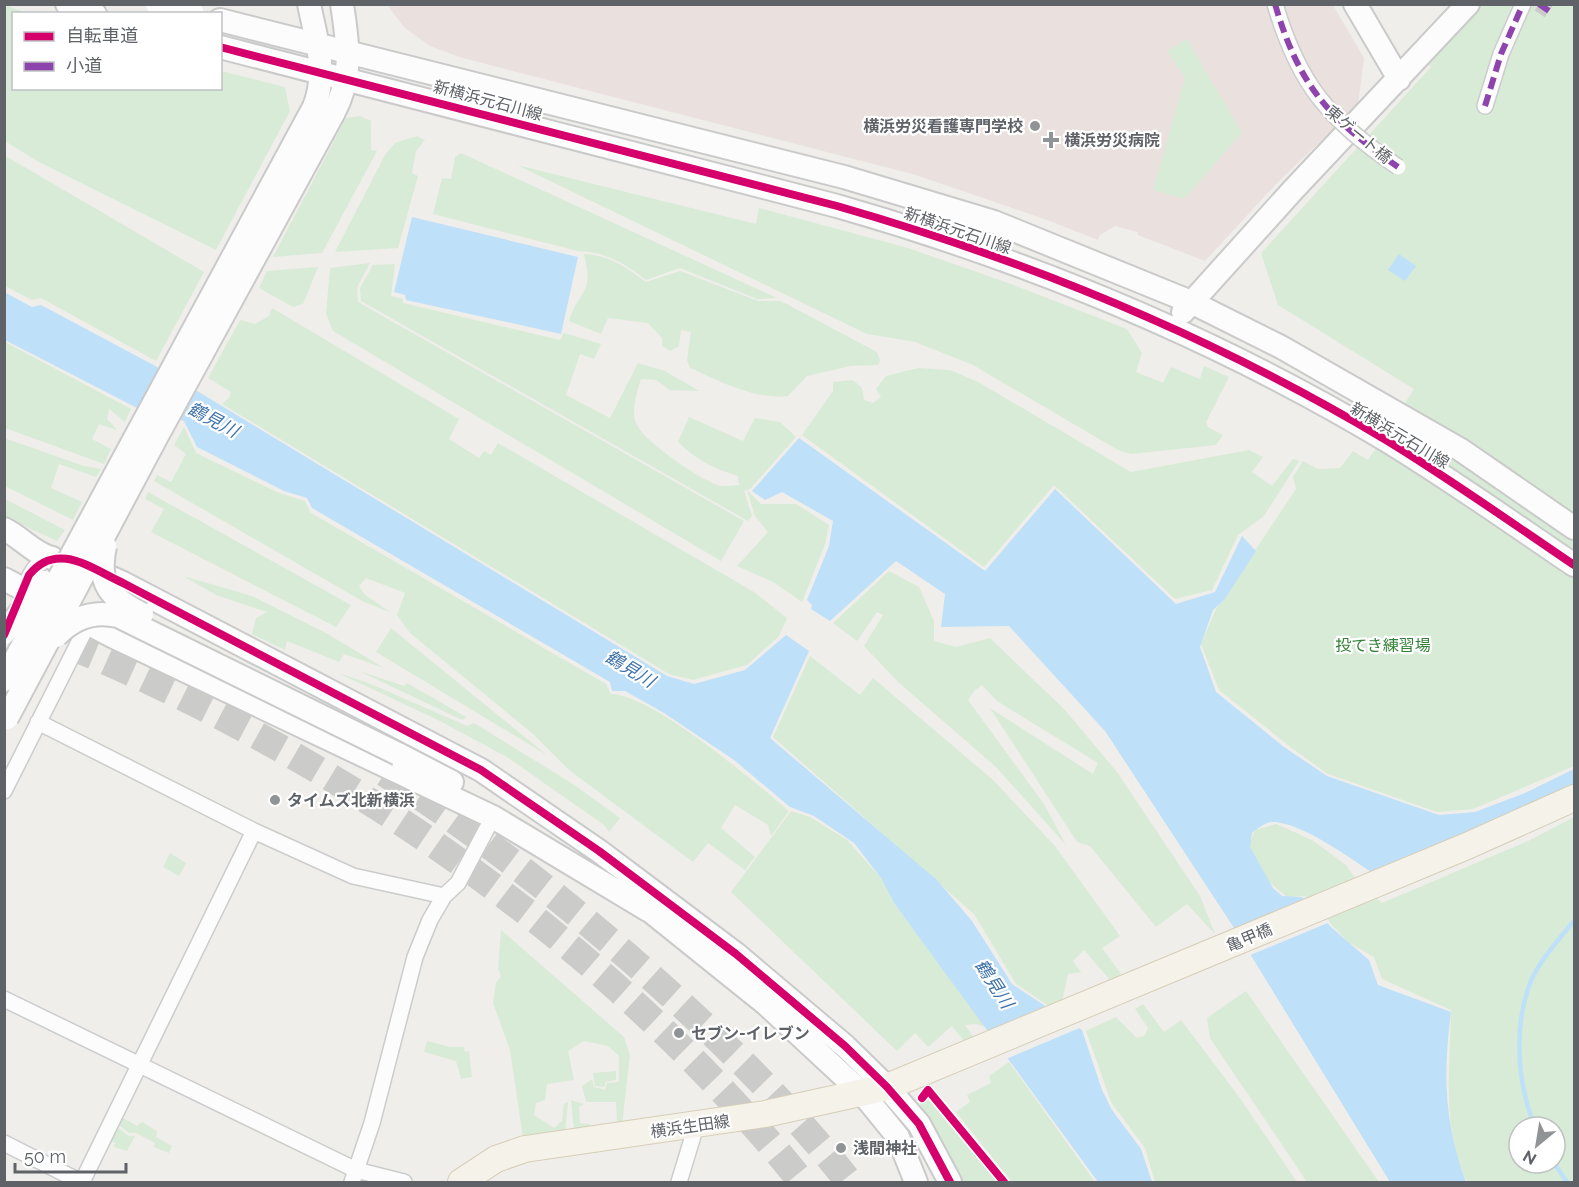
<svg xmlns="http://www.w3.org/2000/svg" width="1579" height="1187" font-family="Raleway,'Noto Sans JP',sans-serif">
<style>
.medical{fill:#eae0de}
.green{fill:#d8ebd6;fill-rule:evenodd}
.water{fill:#bfe0f9}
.pier{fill:#efeeea}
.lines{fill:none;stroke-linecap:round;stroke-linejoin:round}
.stream{stroke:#bfe0f9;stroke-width:4.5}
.street-tunnel{stroke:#cbcbca;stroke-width:15;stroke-dasharray:15 8;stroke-linecap:butt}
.highway-tunnel{stroke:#cbcbca;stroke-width:28;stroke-dasharray:28 14;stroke-linecap:butt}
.street-casing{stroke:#cbcccc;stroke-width:18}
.secondary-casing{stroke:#cacacb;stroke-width:26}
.primary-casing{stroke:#d7ceb8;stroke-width:28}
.street{stroke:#fdfcfc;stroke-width:15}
.secondary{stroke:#fdfcfc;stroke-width:22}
.primary{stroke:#f4f2e9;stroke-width:26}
.street-bridge-casing{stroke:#cbcccc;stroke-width:18;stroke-linecap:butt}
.secondary-bridge-casing{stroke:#cacacb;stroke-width:26;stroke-linecap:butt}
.street-bridge{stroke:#fdfcfc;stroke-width:15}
.secondary-bridge{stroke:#fdfcfc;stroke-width:22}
.quiet{stroke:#8e44ad;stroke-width:6;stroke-dasharray:12 6;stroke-linecap:butt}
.cycleway-casing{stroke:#fff;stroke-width:11}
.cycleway{stroke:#d6006c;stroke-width:8}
.poi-dot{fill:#919496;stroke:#fff;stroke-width:2}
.labels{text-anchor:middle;stroke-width:4.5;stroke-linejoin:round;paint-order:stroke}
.street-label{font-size:16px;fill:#5f6368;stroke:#fff}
.poi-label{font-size:16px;font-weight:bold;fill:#5f6368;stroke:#fff;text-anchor:start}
.park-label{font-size:16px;fill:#348238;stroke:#fff}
.water-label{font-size:18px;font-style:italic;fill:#4174aa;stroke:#fff}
</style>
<rect width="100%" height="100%" fill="#efeeea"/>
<path class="medical" d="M 387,5 L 1333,5 L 1364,58 L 1358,105 L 1278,182 L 1205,261 L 1138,235 L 1138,232 L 1115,226 L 1100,235 L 1098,240 L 1047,220 L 916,175 L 459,57 L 430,46 L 405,28 Z"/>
<path class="green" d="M 4,5 L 27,13 L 14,14 L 14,88 L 220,88 L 221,71 L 285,87 L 290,111 L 216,250 L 37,161 L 5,141 Z
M 1479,5 L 1574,5 L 1574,766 L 1473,809 L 1437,812 L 1328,774 L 1293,749 L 1219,690 L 1201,644 L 1216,609 L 1296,489 L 1293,477 L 1303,461 L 1318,469 L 1340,468 L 1353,451 L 1368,460 L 1414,389 L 1278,305 L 1261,253 L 1431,67 L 1426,61 Z
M 1187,39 L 1242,133 L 1184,199 L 1153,190 L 1185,78 L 1167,51 Z
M 360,116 L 371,121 L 371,150 L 377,151 L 322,253 L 273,257 L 346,118 Z
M 417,136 L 425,140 L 416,151 L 412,173 L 418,176 L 398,248 L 335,252 L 385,155 L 395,143 Z
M 461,153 L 777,298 L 757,299 L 680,268 L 646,280 C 624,263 606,252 578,251 L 433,214 L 442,178 L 451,179 L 455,157 Z
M 4,155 L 204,272 L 156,361 L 41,298 L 32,300 L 5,286 Z
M 517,165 L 756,224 L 759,208 L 908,248 L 1011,284 L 1127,329 L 1142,353 L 1136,372 L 1163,383 L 1171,367 L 1200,379 L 1204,366 L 1229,377 L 1206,422 L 1208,427 L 1223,435 L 1216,445 L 1131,454 L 1118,450 L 973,365 L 915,342 L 867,334 Z
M 584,254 C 609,255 626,267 646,282 L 680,271 L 758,301 L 781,301 L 877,352 L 880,360 L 878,365 L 851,366 L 807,376 L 788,396 C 754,400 720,381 690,368 L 687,360 L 691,332 L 681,330 L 679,346 L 670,351 L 662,346 L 662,338 L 648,323 L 608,318 L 601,334 L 569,321 C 580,287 594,296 584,254 Z
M 370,263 L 357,287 L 358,302 L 744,521 L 721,561 L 333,331 L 326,314 L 330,268 Z
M 395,264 L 391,296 L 403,299 L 403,303 L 560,340 L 564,333 L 601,344 L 594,359 L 580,354 L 566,395 L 610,418 L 638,363 L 665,371 L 699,391 L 670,390 L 656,380 L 641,379 C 637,392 630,412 637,425 C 646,443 701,480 720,486 C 726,487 734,485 739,485 L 738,476 C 715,469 696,460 678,442 L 689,417 L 743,441 L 755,418 L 780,422 L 796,437 L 750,489 L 744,491 L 752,516 L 748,521 L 361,301 L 360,288 L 373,265 Z
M 318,267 L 303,304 L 293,307 L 259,288 L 267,271 Z
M 272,308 L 459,419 L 449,439 L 479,458 L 484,451 L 491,455 L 498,443 L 754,592 L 787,618 L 779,636 L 747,665 L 693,680 L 669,674 L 222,404 L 229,398 L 231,392 L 208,378 L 240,320 L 255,324 L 269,316 Z
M 5,342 L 131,409 L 125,422 L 109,409 L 107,419 L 117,430 L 99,424 L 92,439 L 111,449 L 104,464 L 5,428 Z
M 918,368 L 950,370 L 978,382 L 1131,472 L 1249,450 L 1263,457 L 1252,472 L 1272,486 L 1293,459 L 1299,461 L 1264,516 L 1238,535 L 1212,590 L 1175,599 L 1054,485 L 984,567 L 802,435 L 833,391 L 833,382 L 853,380 L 862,388 L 864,400 L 873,403 L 881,397 L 876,389 L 886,376 Z
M 184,427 L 196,453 L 279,493 L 305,501 L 311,513 L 606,684 L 611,694 C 651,694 755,782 789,811 L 771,836 L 768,825 L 735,805 L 721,828 L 755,857 L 745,870 L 708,843 L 693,862 L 569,770 L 533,734 L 410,633 L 397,615 L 405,593 L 366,578 L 359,586 L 364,594 L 390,612 L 364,602 L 154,481 L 157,475 L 171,482 L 186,454 L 174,445 Z
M 4,438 L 84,466 L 101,469 L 96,477 L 59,464 L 51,488 L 82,502 L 73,520 L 5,486 Z
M 747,490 L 761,504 L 796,504 L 829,525 L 825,544 L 802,602 L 773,582 L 737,566 L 768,532 L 755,516 Z
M 148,492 L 351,605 L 336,627 L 151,532 L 164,509 L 145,499 Z
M 5,499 L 65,530 L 57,541 L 5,517 Z
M 889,571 L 919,587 L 934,621 L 934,641 L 956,647 L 990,638 L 1065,710 L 1117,772 L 1200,896 L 1215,934 L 1187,904 L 1156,927 L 1090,846 L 1077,842 L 990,708 L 1093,774 L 1098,763 L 997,701 L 982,685 L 974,691 L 968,700 L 1044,804 L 1066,845 L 996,767 L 897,681 L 864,646 L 883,615 L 877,612 L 857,641 L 833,623 Z
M 183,576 L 252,596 L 326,633 L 384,668 L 344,654 L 339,662 L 287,641 L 285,650 L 252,634 L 256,618 L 267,612 L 216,595 Z
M 391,628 L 547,755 L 376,652 Z
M 810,656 L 860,695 L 873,678 L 993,780 L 1055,846 L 1120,936 L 1102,948 L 1121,974 L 1110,980 L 1084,950 L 1073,961 L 1081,972 L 1068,974 L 1062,1001 L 1052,1008 L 1016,984 L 974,914 L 773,737 Z
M 359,671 L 404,686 L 407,683 L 466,717 L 462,720 Z
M 338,673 L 366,682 L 467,726 L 474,723 L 573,784 L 620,818 L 609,832 L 604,825 L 507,757 L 438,720 Z
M 791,811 L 810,817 L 847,840 L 881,878 L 894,903 L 987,1028 L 976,1024 L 965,1025 L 978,1044 L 970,1049 L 952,1026 L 928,1047 L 915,1033 L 897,1051 L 731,892 Z
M 1574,817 L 1574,1182 L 1467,1182 C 1441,1127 1450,1069 1451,1010 L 1382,979 L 1374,957 L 1348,942 L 1305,896 L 1287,897 L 1269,882 L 1248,848 L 1255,830 L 1276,824 L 1312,840 L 1346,865 L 1357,881 L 1382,903 L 1528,841 ZM 1519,1127 L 1555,1127 L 1555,1163 L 1519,1163 Z
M 170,853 L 186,863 L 179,876 L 163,867 Z
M 501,930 L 624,1037 L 630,1055 L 622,1125 L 617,1123 L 616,1102 L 586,1102 L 582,1086 L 592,1079 L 594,1087 L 605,1090 L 607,1083 L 619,1082 L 619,1056 L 608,1046 L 584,1041 L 568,1051 L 574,1080 L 547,1084 L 545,1100 L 536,1103 L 534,1115 L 554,1128 L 562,1121 L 564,1104 L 568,1102 L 565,1132 L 523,1138 L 510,1050 L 493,1003 L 496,983 L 501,976 L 498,969 Z
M 1246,991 L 1379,1182 L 1307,1182 L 1210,1038 L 1207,1018 Z
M 1143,1004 L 1164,1032 L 1181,1020 L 1237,1094 L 1297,1182 L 1155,1182 L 1145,1148 L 1111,1102 L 1086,1031 L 1116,1017 L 1137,1038 L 1144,1036 L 1148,1028 L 1135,1009 Z
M 427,1041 L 450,1047 L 464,1047 L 465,1052 L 469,1051 L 472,1077 L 461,1079 L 456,1061 L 424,1052 Z
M 1009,1062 L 1095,1182 L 1012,1182 L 956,1112 L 970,1102 L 967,1095 L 991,1083 L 989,1076 Z
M 616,1071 L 616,1080 L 605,1082 L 605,1087 L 595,1086 L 593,1073 Z
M 926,1097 L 999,1182 L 957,1182 L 928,1131 L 920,1103 Z
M 571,1100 L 584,1104 L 579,1107 L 580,1123 L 590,1124 L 589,1128 L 574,1131 Z
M 123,1118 L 137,1126 L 142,1122 L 157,1131 L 156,1137 L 172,1146 L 169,1153 L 154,1147 L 155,1143 L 136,1133 L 129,1133 L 119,1125 Z
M 118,1128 L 129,1136 L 135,1136 L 127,1151 L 114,1147 L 115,1143 L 111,1141 Z"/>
<path class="water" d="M 412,217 L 578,257 L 561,334 L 406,300 L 405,295 L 394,292 Z
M 1399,254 L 1416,266 L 1405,281 L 1388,270 Z
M 4,292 L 32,307 L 41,305 L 161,369 L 667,676 L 694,684 L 745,670 L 786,635 L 809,651 L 770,738 L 937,880 L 972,921 L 1012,984 L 1082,1030 L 1102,1090 L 1112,1110 L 1141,1149 L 1152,1182 L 1098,1182 L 894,903 L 881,878 L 854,843 L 814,816 L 790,807 L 734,760 L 664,713 L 625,691 L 612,691 L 610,682 L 312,508 L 307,498 L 284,491 L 197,447 L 184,421 L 139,409 L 5,340 Z
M 799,438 L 985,571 L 1055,489 L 1176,604 L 1215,592 L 1242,536 L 1256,551 L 1224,600 L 1213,610 L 1200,647 L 1216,692 L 1284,747 L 1327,776 L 1439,815 L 1475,812 L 1525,793 L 1574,769 L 1574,787 L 1374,874 C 1350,858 1305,825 1276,822 C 1266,821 1259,828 1252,833 L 1250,847 L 1273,888 L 1282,896 L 1302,897 L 1331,927 L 1369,960 L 1378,985 L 1451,1012 C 1443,1074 1444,1122 1466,1182 L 1390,1182 L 1236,931 L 1105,731 L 1009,626 L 941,627 L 945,594 L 896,561 L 830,621 L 811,609 L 812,605 L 807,600 L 829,546 L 833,521 L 782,492 L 765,500 L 752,491 Z"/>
<path class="pier" d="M 1310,901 L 1330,922 L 1248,956 L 1234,933 Z
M 1055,1009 L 1082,1027 L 1006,1059 L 986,1032 Z"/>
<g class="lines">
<path class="stream" d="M 1535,1127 C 1517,1083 1513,1026 1531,981 C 1540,960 1560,938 1574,921
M 1554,1163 L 1567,1182"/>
<path class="street-tunnel" d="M 1539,4 L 1549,11"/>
<path class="highway-tunnel" d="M 29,629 C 323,744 604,936 802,1182
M 385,773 C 483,836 574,908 661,986 C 729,1047 794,1111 849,1182"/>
<g class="street-casing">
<path id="street" d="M 1485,106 L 1501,54 L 1523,4
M 22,596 C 28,577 34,560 57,557
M 38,722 L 254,831 L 353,876 L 444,896
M 4,791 L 88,624
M 4,999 L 356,1170 L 404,1182
M 4,1143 L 81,1182
M 82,1182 L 254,831
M 352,1182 L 372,1123 L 415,957 L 430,920 L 444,896 L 458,883 L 493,817
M 679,1182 L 696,1126"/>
</g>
<g class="secondary-casing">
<path id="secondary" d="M 67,4 L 95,14
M 309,4 C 316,39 328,73 314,107
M 1355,4 L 1399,79
M 220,20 L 844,177 L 994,222 L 1191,302 L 1281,347 L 1461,450 L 1574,528
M 220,47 L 837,206 C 1029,261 1214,337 1386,440 C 1450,479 1512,523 1574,565
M 333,114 C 354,75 348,46 342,4
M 1183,312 L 1293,190 L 1468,4
M 4,529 C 21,537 34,554 52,558
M 89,568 L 123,583 L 481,770 L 599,851 L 736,954 L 845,1046 L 887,1087 L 919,1124 L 950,1182
M 4,579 L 112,636 L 493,817 L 648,910
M 398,754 L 452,782
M 639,902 L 766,1004 L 863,1094 L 898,1137 L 916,1182"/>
</g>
<g class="primary-casing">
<path id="primary" d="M 461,1182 L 496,1159 L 525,1149 L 765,1114 L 887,1087 L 1467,846 L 1574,798"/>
</g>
<use href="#street" class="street"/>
<use href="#secondary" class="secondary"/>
<use href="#primary" class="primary"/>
<g class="street-bridge-casing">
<path id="street-bridge" d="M 1275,4 C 1299,86 1329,119 1398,167"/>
</g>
<g class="secondary-bridge-casing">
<path id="secondary-bridge" d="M 157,4 L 193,14
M 105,546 C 97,584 109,597 142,614
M 4,633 L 44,582
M 56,636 C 73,618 93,610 118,616 L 398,754
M 4,680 L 314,107
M 7,718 L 156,438 L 333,114"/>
</g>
<use href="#street-bridge" class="street-bridge"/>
<use href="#secondary-bridge" class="secondary-bridge"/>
<path class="quiet" d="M 1275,4 C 1299,86 1329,119 1398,167
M 1539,4 L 1549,11
M 1485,106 L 1501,54 L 1523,4"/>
<g class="cycleway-casing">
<path id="cycleway" d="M 220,47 L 837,206 C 1029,261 1214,337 1386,440 C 1450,479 1512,523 1574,565
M 4,635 L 29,575 C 57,540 92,569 123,583 L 481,770 L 599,851 L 736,954 L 845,1046 L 887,1087 L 919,1124 L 950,1182
M 922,1098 L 928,1090 L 1004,1182"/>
</g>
<use href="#cycleway" class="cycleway"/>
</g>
<g class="poi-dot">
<circle cx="1035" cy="126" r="6"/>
<path d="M1048 131h6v6h6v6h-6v6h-6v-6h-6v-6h6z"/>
<circle cx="275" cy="800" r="6"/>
<circle cx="679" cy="1033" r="6"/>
<circle cx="841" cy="1148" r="6"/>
</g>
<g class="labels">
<g class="street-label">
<text transform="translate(488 100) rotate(15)" y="6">新横浜元石川線</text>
<text transform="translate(1359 134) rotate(40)" y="6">東ゲート橋</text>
<text transform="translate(958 230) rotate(19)" y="6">新横浜元石川線</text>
<text transform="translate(1400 435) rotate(31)" y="6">新横浜元石川線</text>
<text transform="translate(1249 937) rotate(-23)" y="6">亀甲橋</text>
<text transform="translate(690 1126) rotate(-8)" y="6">横浜生田線</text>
</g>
<g class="poi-label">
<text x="1023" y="132" text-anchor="end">横浜労災看護専門学校</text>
<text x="1064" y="146">横浜労災病院</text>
<text x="287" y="806">タイムズ北新横浜</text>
<text x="691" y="1039">セブン-イレブン</text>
<text x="853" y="1154">浅間神社</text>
</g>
<g class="park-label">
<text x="1383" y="651">投てき練習場</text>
</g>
<g class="water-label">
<text transform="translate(213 420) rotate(28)" y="6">鶴見川</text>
<text transform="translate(630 669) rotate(31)" y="6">鶴見川</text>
<text transform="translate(994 984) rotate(57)" y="6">鶴見川</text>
</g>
</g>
<rect width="1579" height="1187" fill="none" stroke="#5f6368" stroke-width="12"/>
<rect x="12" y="12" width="210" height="78" fill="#ffffff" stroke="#bfc1c3" stroke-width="1.5"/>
<rect x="24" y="32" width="30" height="9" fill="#d6006c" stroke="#bfc1c3" stroke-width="1.5"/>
<text x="66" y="42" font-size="18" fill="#5f6368">自転車道</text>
<rect x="24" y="62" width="30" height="9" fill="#8e44ad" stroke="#bfc1c3" stroke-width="1.5"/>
<text x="66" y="72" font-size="18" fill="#5f6368">小道</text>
<g transform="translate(1537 1145) rotate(210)"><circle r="28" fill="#ffffff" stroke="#bfc1c3" stroke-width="1.5"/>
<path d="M0-4.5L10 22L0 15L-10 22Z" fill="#919496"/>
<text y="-9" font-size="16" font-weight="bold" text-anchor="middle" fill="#5f6368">N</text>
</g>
<path d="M15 1163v9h111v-9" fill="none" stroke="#5f6368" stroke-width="3"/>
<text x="24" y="1163" font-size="18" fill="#5f6368" stroke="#ffffff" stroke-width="4.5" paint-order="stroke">50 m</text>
</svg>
